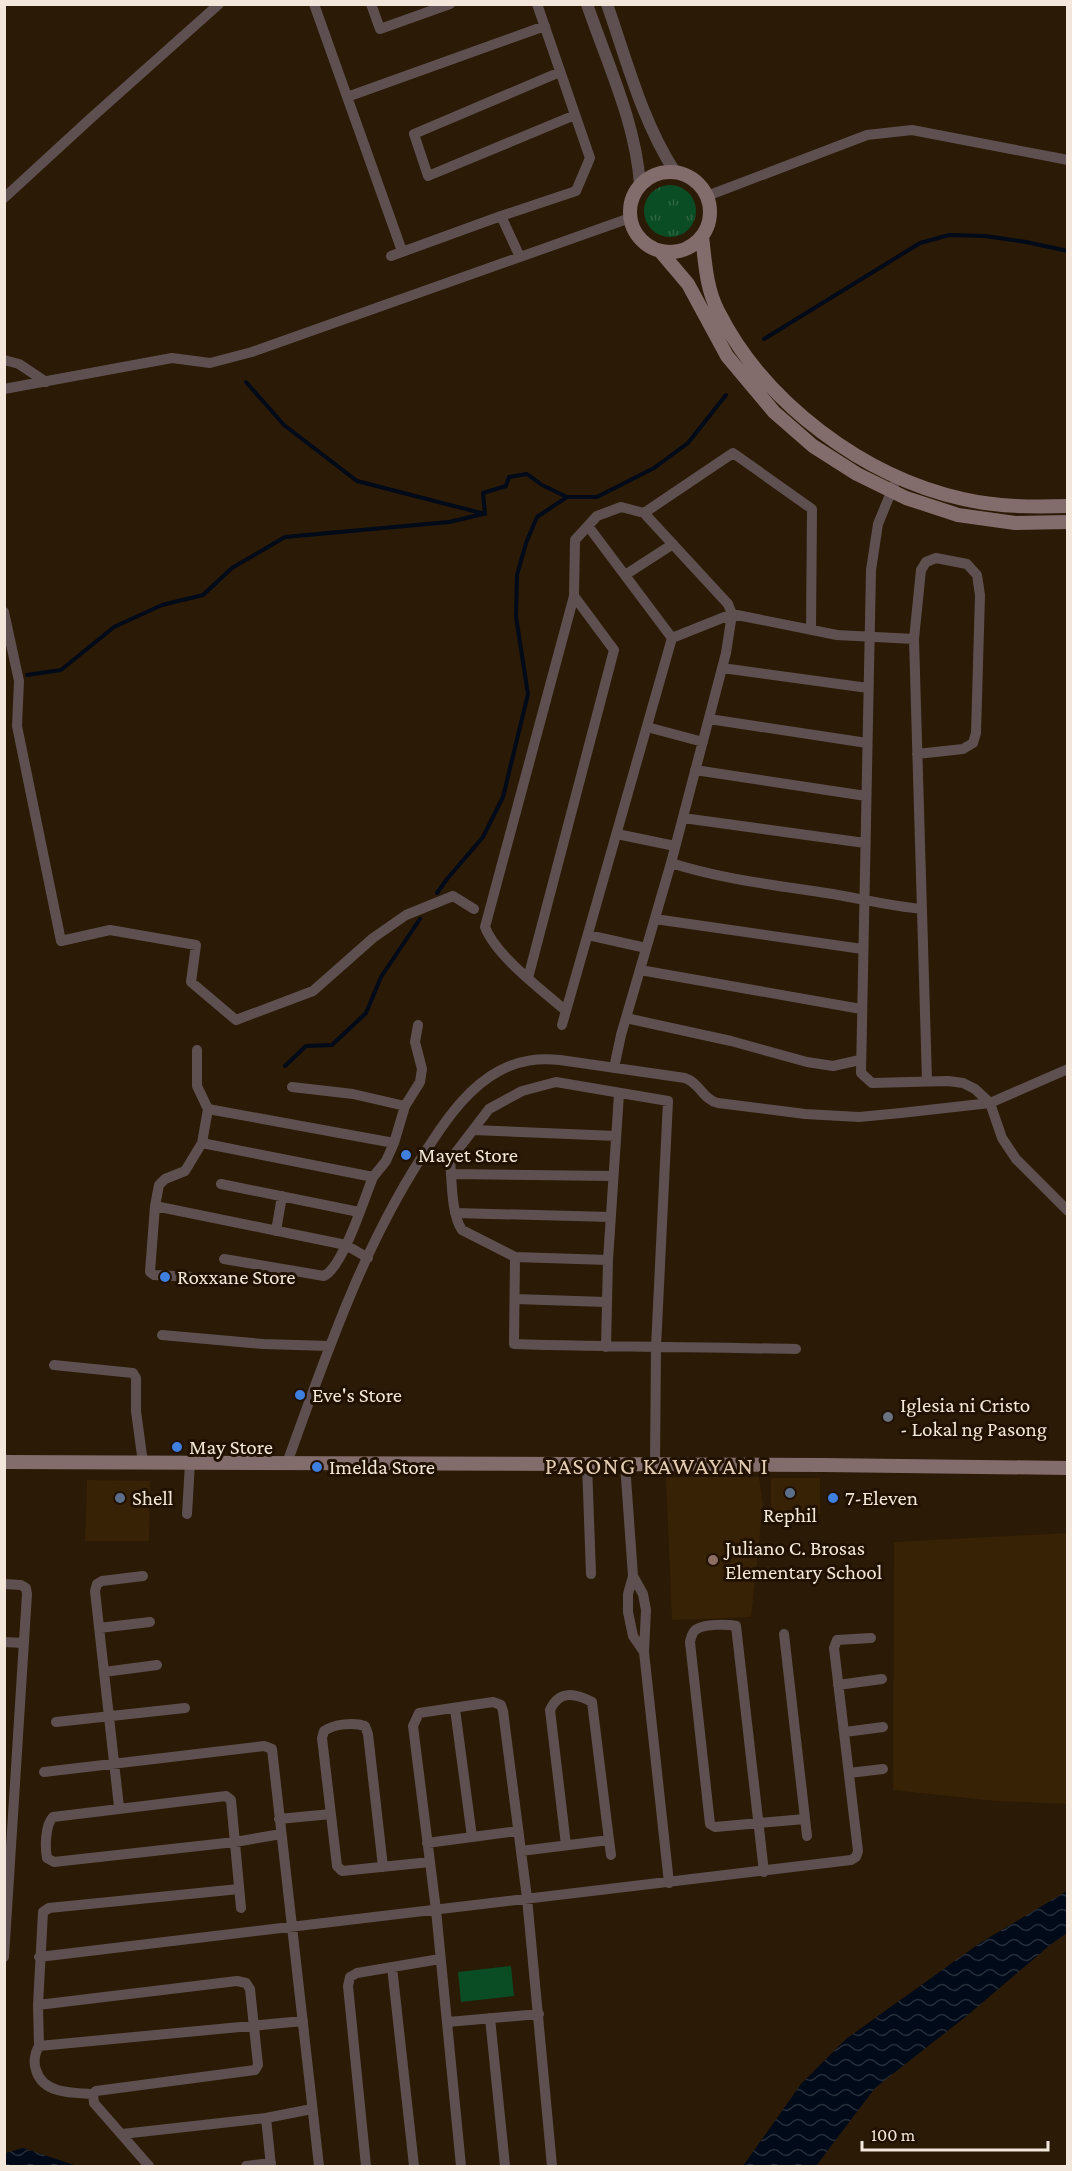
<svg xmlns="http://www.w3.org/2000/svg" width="1072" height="2171" font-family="'Crimson Pro',serif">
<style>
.built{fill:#372205}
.grass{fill:url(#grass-tufts)}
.pitch{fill:#0a4c24}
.water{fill:url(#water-waves)}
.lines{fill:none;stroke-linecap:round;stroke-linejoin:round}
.stream{stroke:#000a19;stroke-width:4}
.minor{stroke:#5e5050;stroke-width:10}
.tertiary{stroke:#5e5050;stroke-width:12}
.secondary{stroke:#836c6c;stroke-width:14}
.shop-dot{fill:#3f7fe0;stroke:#211100;stroke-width:2}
.worship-dot{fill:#6b7280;stroke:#211100;stroke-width:2}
.service-dot{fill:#5c6f8a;stroke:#211100;stroke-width:2}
.education-dot{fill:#8d6e63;stroke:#211100;stroke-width:2}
.labels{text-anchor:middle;stroke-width:6;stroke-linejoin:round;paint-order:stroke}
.poi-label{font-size:21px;fill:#f2e7da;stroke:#211100;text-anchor:start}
.quarter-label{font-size:24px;letter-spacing:1.5px;fill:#e2ccb2;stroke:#211100}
</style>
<defs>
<pattern id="grass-tufts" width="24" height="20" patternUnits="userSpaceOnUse" patternTransform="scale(1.5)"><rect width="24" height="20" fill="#0a4c24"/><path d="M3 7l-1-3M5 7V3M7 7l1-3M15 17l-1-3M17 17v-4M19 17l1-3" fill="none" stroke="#2e6643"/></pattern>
<pattern id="water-waves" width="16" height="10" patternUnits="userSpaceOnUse" patternTransform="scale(1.5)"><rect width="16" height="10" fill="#000a19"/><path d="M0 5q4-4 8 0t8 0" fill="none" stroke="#262e3a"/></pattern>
</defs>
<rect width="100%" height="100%" fill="#2b1a05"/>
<path class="built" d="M 666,1477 L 759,1477 L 763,1504 L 751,1617 L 672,1620 Z
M 771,1478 L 820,1478 L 820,1514 L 771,1513 Z
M 87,1480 L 150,1481 L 149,1541 L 85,1541 Z
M 1067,1533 L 1067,1804 L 996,1801 L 893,1790 L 894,1542 Z"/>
<path class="grass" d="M644 211a26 26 0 1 1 52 0a26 26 0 1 1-52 0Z"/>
<path class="pitch" d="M 511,1966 L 514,1996 L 461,2002 L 458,1972 Z"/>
<path class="water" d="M 1067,1891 L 1067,1933 L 1050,1945 L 969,2014 L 875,2088 L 816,2166 L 743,2166 L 801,2084 L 846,2039 L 980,1943 Z
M 23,2148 L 77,2166 L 5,2166 L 5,2153 Z"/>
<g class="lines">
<path class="stream" d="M 764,339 L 920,243 L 949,235 L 985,236 L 1026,242 L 1068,251
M 246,382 L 284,425 L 357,481 L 485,514 L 483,493 L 506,486 L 509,477 L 527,474 L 542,485 L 567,497 L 597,497 L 654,468 L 688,443 L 726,395
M 27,675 L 61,670 L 114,627 L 162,605 L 203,595 L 232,568 L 285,537 L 449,522 L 483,514
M 437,893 L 447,879 L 483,837 L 503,797 L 528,694 L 516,617 L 517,575 L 526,543 L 537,517 L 567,497
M 285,1066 L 306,1046 L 332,1045 L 366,1013 L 381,977 L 420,919"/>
<path class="minor" d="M 314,4 L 402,251
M 371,4 L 380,29 L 450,4
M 560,72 L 414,134 L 428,176 L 575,115
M 347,97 L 545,26
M 707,196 L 867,135 L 912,130 L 1068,160
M 4,198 L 90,119 L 219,4
M 501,216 L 520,257
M 391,256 L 501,216 L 576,191 L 590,158 L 537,4
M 4,360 L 19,364 L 46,382
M 4,389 L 172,358 L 210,363 L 252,352 L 630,218
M 894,485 L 878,524 L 871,570 L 861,1073 L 872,1083 L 948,1081 L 963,1083 L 975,1089 L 990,1103 L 1002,1138 L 1016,1159 L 1068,1211
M 644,513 L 733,453 L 812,509 L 811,630
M 625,575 L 673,544
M 4,612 L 19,681 L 17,726 L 61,941 L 110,930 L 196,945 L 191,982 L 236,1020 L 313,991 L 373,938 L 406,915 L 453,896 L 474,909
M 672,638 L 732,614 L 837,635 L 914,639
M 722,668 L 868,688
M 709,719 L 867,743
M 647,727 L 703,742
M 917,754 L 963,749 L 973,743 L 976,733 L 980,595 L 977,575 L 967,564 L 936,558 L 926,562 L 921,570 L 914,639 L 927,1081
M 695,770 L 866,796
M 683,818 L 865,843
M 617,834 L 675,846
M 671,863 C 721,879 774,885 826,893 C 858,898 889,906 922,909
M 655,919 L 862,949
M 588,935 L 646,948
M 640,970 L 861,1009
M 528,978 L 614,650 L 574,596
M 566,1011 C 542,990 496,956 485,927 L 574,596 L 575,540 L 597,516 L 621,507 L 644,513 L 728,604 L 732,614 L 726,653 L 671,863 L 621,1035 L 614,1068
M 626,1018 L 731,1041 L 807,1062 L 833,1066 L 860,1060
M 562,1025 L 672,638 L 588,526
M 197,1050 L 197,1086 L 208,1109 L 202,1143 L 185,1171 L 165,1179 L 159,1185 L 155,1206 L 346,1245 L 368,1258
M 292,1087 L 353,1094 L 405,1106
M 208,1109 L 394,1143 L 405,1106 L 420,1082 L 422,1069 L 415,1042 L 418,1025
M 473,1130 L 616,1136
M 202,1143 L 373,1177 C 364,1199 343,1267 324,1276 L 224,1259
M 451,1174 L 613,1176
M 373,1177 L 386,1161 L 394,1143
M 221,1184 L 359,1212
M 155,1206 L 150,1272 L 154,1275 L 194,1277
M 455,1213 L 611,1217
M 276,1231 L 282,1196
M 515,1257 L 608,1260
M 515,1299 L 606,1302
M 162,1335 L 263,1344 L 329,1346
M 606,1347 L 608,1260 L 619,1094
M 54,1365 L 133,1373 L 136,1378 L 136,1411 L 143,1463
M 287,1463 C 327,1352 366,1237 433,1140 C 450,1114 471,1086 499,1071 C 519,1060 538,1058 560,1060 L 685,1078 C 700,1083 702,1099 718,1103 L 805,1114 L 859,1117 L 901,1113 L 990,1103 L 1068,1069
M 587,1464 L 591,1574
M 625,1464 L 633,1576 L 628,1594 L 628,1612 L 633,1636 L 644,1652
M 655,1465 L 656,1347 L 668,1101 L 556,1082 L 522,1091 L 489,1109 L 450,1160 C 452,1180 451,1214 462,1230 L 515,1257 L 514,1344 C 608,1347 702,1347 796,1349
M 187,1514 L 190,1463
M 633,1576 L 643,1594 L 646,1610 L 644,1652 L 669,1883
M 4,1584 L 21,1585 L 26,1588 L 27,1594 L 4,1957
M 99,1628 L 150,1622
M 784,1634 L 807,1836
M 4,1642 L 24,1643
M 104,1672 L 157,1665
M 838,1685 L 882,1679
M 455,1709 L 472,1837
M 56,1722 L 185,1708
M 845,1732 L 883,1727
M 44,1772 L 264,1746 L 272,1749 L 319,2166
M 849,1773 L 883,1769
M 119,1807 L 95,1591 L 97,1584 L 102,1581 L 143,1576
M 279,1819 L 331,1814
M 609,1840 L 611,1855
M 427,1843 L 518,1831
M 521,1851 L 609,1840 L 592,1702 C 575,1693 559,1690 550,1710 L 566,1845
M 383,1867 L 368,1734 L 365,1726 C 354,1722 334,1724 324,1731 L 322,1738 L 337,1866 L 342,1871 L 430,1862
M 764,1872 L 736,1626 C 727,1624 705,1624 697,1629 C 692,1631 691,1638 690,1642 L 710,1824 L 715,1827 L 805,1819
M 239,1889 L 49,1908 L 43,1912 L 38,2005 L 39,2046 L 303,2021
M 241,1908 L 231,1800 L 226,1796 L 53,1817 C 45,1825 45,1848 47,1858 L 54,1862 L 235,1842 L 281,1834
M 39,1957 L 851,1860 L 856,1857 L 858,1851 L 834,1648 L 837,1640 L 871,1638
M 392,1967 L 414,2166
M 38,2005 L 237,1981 L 246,1983 L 250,1989 L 258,2065 L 255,2070 L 96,2091 L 93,2094 L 94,2103 L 149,2166
M 490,2018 L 505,2166
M 448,2022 L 539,2014
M 39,2046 C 35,2053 33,2061 36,2070 C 43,2094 72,2093 93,2094
M 122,2134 L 266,2118
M 246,2166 L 271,2163
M 271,2166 L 266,2118 L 312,2109
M 366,2166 L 348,1986 L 350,1977 L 357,1973 L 440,1959
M 461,2166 L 436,1910 L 413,1726 L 419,1713 L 493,1702 L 501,1705 L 503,1711 L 527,1898 L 552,2166"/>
<path class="tertiary" d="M 587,4 C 607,63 636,123 640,185
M 607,4 C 627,61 642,121 675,172"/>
<path class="secondary" d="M630 212a40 40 0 1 1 80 0a40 40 0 1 1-80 0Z
M 702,236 C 705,261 706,288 718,311 C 764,403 864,477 963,499 C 998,507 1032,507 1068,506
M 660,251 L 688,284 L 727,356 L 774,412 L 813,446 L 857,474 L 906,498 L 958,515 L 1015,523 L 1068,522
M 4,1462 L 823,1465 L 1068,1468"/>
</g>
<g class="shop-dot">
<circle cx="406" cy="1155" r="6"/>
<circle cx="165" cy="1277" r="6"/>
<circle cx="300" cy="1395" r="6"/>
<circle cx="177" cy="1447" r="6"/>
<circle cx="317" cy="1467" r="6"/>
<circle cx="833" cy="1498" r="6"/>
</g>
<circle class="worship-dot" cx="888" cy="1417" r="6"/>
<g class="service-dot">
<circle cx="790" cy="1493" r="6"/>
<circle cx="120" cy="1498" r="6"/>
</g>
<circle class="education-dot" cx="713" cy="1560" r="6"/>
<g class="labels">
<g class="poi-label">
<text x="418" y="1162">Mayet Store</text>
<text x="177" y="1284">Roxxane Store</text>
<text x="312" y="1402">Eve's Store</text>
<text x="900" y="1412">Iglesia ni Cristo<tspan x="900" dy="24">- Lokal ng Pasong</tspan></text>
<text x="189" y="1454">May Store</text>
<text x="329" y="1474">Imelda Store</text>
<text x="132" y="1505">Shell</text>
<text x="845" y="1505">7-Eleven</text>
<text x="790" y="1522" text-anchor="middle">Rephil</text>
<text x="725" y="1555">Juliano C. Brosas<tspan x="725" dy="24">Elementary School</tspan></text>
</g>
<g class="quarter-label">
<text x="657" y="1474">PASONG KAWAYAN I</text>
</g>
</g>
<rect width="1072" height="2171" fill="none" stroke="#f2e7da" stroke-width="12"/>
<path d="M862 2141v9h186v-9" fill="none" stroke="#f2e7da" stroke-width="3"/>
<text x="871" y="2141" font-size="18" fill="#f2e7da" stroke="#211100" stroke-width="4.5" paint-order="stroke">100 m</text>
</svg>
